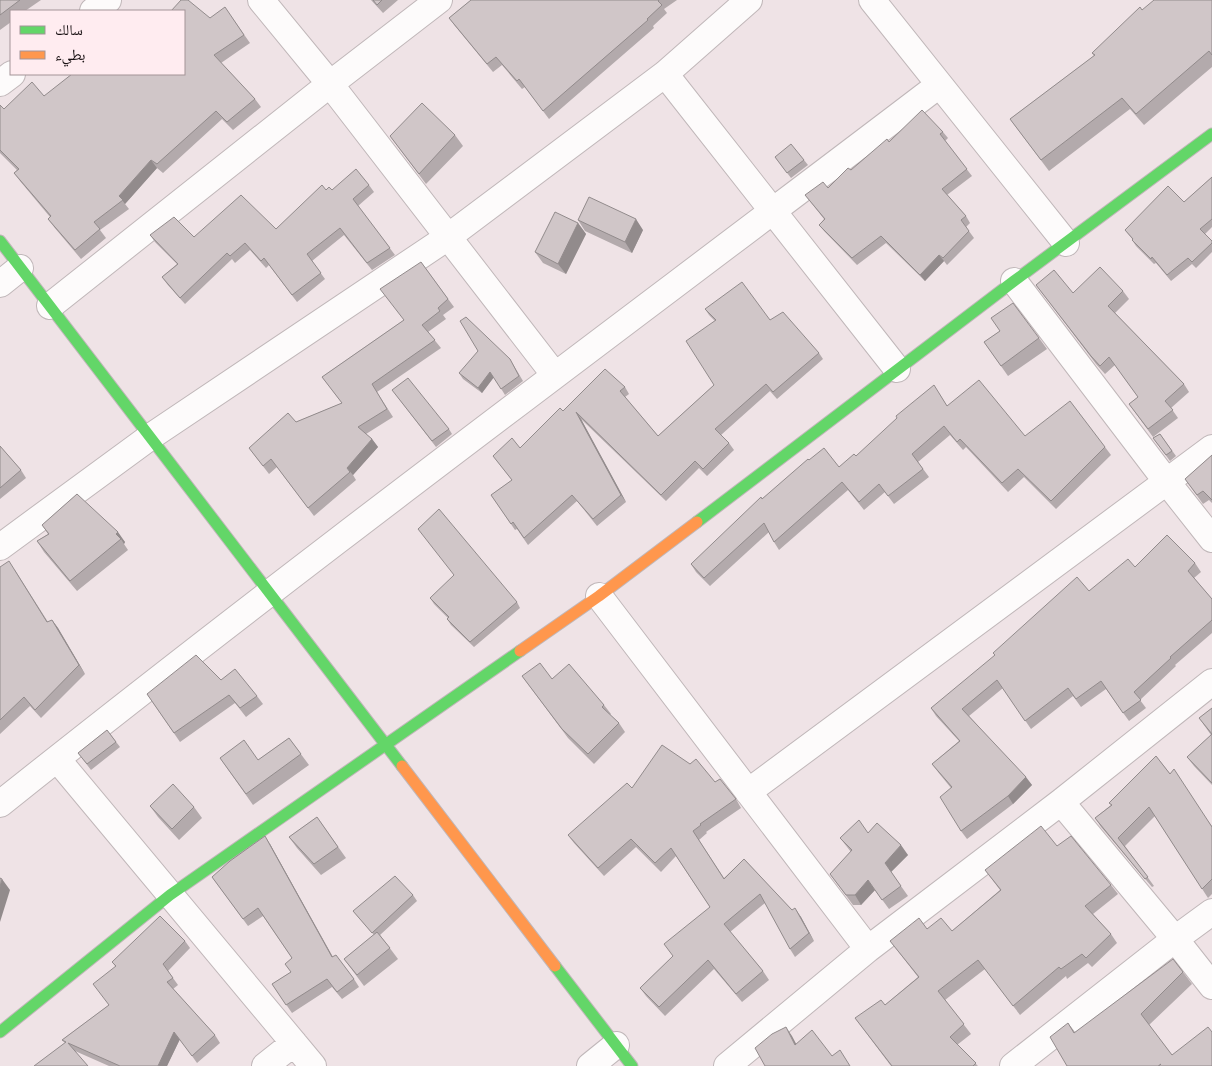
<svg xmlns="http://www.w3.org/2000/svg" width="1212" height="1066" font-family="'PT Sans','Noto Naskh Arabic',sans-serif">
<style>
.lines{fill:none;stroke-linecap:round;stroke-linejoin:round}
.street-casing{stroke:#c0b7b9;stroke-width:28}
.fast-casing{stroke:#c0b7b9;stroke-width:13}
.slow-casing{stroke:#c0b7b9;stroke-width:13}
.street{stroke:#fdfbfb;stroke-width:26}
.fast{stroke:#63d668;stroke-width:11}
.slow{stroke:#ff974d;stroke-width:11}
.wall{fill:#b3aaac}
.shaded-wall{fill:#928b8c}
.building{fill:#d0c6c8;stroke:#928b8c}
</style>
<rect width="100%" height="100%" fill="#efe3e6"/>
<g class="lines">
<g class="street-casing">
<path id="street" d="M 261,0 L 330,84 L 554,374
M 872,0 L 1066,243
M 93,11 L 108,0
M 665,74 L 897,369
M 0,83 L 12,74
M 1014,281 L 1167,482 L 1212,539
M 0,284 L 20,268
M 50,306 L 330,84 L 439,0
M 0,547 L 150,437 L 448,237 L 665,74 L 749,0
M 599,596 L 868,949
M 57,759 L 313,1066
M 748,792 L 1212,448
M 1061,802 L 1175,939 L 1212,986
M 0,804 C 308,558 625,324 939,85
M 265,1066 L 294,1043
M 590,1066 L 616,1045
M 727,1066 L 868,949 L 1061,802 L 1212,682
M 1013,1066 L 1175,939 L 1212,912"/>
</g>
<g class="fast-casing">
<path id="fast" d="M 0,241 L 402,766
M 697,522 L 1014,281 L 1212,134
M 555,966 L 632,1066
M 0,1032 L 170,895 L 520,651"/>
</g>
<g class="slow-casing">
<path id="slow" d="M 520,651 L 599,596 L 697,522
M 402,766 L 555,966"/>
</g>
<use href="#street" class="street"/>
<use href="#fast" class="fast"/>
<use href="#slow" class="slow"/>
</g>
<path class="wall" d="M 0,0 L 41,0 L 25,11 L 11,11 L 11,22 L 0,30 Z
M 371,0 L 398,0 L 383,13 Z
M 471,0 L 677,0 L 664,9 L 667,13 L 653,26 L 654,28 L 549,119 L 525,87 L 522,89 L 502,65 L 493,72 L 455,26 L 449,18 Z
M 1212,0 L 1212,67 L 1144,125 L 1130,109 L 1049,171 L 1010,119 L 1094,56 L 1092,53 L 1142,10 Z
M 231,16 L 250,43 L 221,63 L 255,99 L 261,107 L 233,130 L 222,119 L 163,173 L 157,168 L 125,204 L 129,209 L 100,230 L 106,238 L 81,259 L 54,227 L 48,219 L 50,217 L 20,181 L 14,173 L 17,170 L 0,153 L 0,105 L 4,109 L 44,96 L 210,18 Z
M 943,132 L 948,138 L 945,141 L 972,176 L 947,195 L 966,216 L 970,223 L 966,227 L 974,238 L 947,265 L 944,261 L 925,281 L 886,243 L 857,265 L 824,231 L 819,225 L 824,219 L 805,195 L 828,188 L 889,142 Z
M 455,135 L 463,146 L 426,184 L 390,136 Z
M 775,157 L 804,160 L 808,165 L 791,178 Z
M 1212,177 L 1212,227 L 1205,234 L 1212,241 L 1212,252 L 1196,268 L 1192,264 L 1171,281 L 1156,263 L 1154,264 L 1136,246 L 1132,240 L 1133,240 L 1125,230 L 1184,202 Z
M 369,185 L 374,192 L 358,206 L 395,255 L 372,270 L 344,235 L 312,261 L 325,279 L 297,302 L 269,265 L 266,268 L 250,250 L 235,263 L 232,259 L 185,304 L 167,284 L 162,277 L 177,264 L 155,242 L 150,235 L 194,237 L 276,229 L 326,190 L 332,190 Z
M 578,220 L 643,230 L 632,253 L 585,231 Z
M 578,223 L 586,234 L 566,274 L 543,263 L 535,252 Z
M 421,262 L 454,307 L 443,315 L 446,319 L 428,332 L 441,348 L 377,392 L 393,417 L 366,434 L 372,439 L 378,447 L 353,475 L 356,480 L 314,516 L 277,467 L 269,474 L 249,448 L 296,422 L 342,403 L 322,377 L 404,320 Z
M 1036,285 L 1073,293 L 1123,291 L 1129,299 L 1115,313 L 1184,384 L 1189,392 L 1171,408 L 1178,418 L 1153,437 L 1129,404 L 1138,397 L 1115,365 L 1105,374 L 1096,364 Z
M 705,309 L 770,320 L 819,353 L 823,359 L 777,399 L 770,391 L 721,435 L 729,443 L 734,450 L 707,476 L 699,468 L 666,501 L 581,419 L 626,502 L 597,526 L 577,501 L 528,545 L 517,529 L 515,530 L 491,495 L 512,480 L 493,456 L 520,448 L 563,411 L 625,387 L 629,394 L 625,397 L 658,436 L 714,385 L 715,321 L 709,315 Z
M 1000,331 L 1039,338 L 1047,349 L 1008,376 L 984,342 Z
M 510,359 L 523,381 L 505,395 L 494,377 L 482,393 L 463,379 L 459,373 Z
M 939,393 L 947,406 L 1025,436 L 1105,447 L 1111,455 L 1056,509 L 1024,477 L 1008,492 L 966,447 L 963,450 L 950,435 L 918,462 L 929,477 L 894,504 L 885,492 L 864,510 L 848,490 L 779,550 L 774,542 L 769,532 L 710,586 L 696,572 L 691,564 L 762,499 L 809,460 L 839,467 L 856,456 Z
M 396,395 L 449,429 L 452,434 L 436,447 Z
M 1160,434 L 1176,456 L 1170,461 L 1153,438 Z
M 0,446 L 21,470 L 26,478 L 0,499 Z
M 1212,455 L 1212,503 L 1209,500 L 1203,504 L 1185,479 Z
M 77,494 L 125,542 L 124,544 L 128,550 L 77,591 L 44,552 L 37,541 L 48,534 L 42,525 Z
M 1195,563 L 1201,572 L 1194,578 L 1212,599 L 1212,633 L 1175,665 L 1176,666 L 1140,700 L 1146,708 L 1129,721 L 1106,689 L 1081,707 L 1073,696 L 1031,729 L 1003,688 L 969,716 L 1032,785 L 1013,804 L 967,839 L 961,831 L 951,788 L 938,772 L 932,764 L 959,741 L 936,716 L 931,708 L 1089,591 L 1135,567 Z
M 0,567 L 15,570 L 48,622 L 52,620 L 58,628 L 85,674 L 41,718 L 30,706 L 0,734 Z
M 430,598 L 517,602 L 520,608 L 474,647 L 451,625 L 447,619 L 448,618 L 434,604 Z
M 522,676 L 552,679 L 604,705 L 611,714 L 610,715 L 619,723 L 625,732 L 594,764 L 568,738 Z
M 221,680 L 257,696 L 263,704 L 246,717 L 235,703 L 180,742 L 147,694 Z
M 1212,708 L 1212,785 L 1194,766 L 1187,757 L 1211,735 L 1199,718 Z
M 107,730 L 120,747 L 91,770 L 78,753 Z
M 289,738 L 309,765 L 253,805 L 220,758 L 258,760 Z
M 1156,756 L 1212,826 L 1212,894 L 1208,898 L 1155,816 L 1125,846 L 1154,886 L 1152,887 L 1101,827 L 1095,818 L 1111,805 L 1109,803 Z
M 715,782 L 736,799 L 741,808 L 706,832 L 707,833 L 699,840 L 724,878 L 744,859 L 792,910 L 801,917 L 814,941 L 795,957 L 790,949 L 765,903 L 730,932 L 763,971 L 769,980 L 742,1002 L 714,969 L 665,1016 L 646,996 L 640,988 L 673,956 L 710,907 L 676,856 L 661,872 L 636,847 L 604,876 L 574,843 L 568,835 L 632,788 Z
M 150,806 L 194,807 L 202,818 L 179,840 L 158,817 Z
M 317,817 L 346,858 L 321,875 L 297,848 L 289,837 Z
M 868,833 L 908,855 L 891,872 L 908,896 L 889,909 L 875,890 L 861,905 L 853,905 L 830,874 L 851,852 L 840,838 Z
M 270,844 L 333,957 L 354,979 L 359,987 L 342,999 L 332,987 L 292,1013 L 272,984 L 291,972 L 292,958 L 263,916 L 248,926 L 212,877 Z
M 1057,846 L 1111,885 L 1118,894 L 1093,914 L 1111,934 L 1117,943 L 1092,967 L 1088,963 L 1067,979 L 1066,976 L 1020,1015 L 985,969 L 945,1000 L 971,1034 L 957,1045 L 978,1066 L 891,1066 L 855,1018 L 885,1005 L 918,977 L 890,941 L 927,929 L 952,931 L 1000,890 L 985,870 Z
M 413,895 L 417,901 L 380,935 L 398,959 L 364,986 L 344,959 L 374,935 L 353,911 Z
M 185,941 L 190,948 L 168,971 L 178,985 L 173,989 L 215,1035 L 220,1043 L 197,1063 L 180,1039 L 167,1066 L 109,1066 L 75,1051 L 65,1043 L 62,1040 L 109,1005 L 115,966 L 112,962 Z
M 1183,972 L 1192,984 L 1149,1025 L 1172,1055 L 1212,1066 L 1067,1066 L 1068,1023 L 1075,1032 Z"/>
<path class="shaded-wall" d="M 151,160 L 157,168 L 125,204 L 119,196 Z
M 636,219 L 643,230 L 632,253 L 625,242 Z
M 578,223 L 586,234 L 566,274 L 558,264 Z
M 939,255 L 944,261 L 925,281 L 920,275 Z
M 490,372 L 494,377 L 482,393 L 478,388 Z
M 576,412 L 581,419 L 626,502 L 621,495 Z
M 372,439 L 378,447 L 353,475 L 347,468 Z
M 118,532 L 125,542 L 124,544 L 121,539 L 116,534 Z
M 52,620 L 58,628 L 85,674 L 79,665 Z
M 1026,777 L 1032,785 L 1013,804 L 1008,796 Z
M 265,836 L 270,844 L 337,965 L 332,957 Z
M 901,845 L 908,855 L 891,872 L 885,863 Z
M 2,879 L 10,890 L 0,922 L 0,887 Z
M 868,880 L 875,890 L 861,905 L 855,895 Z
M 795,908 L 801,917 L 814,941 L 809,933 Z
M 786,1027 L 792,1036 L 801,1053 L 795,1045 Z
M 174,1032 L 180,1039 L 167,1066 L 158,1066 Z"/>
<path class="building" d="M 0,0 L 20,0 L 0,15 Z
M 181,0 L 188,0 L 210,18 L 225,7 L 244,35 L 214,55 L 255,99 L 227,122 L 216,111 L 157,164 L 151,160 L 119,196 L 123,200 L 94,222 L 100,229 L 75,250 L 48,219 L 51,216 L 14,173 L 19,169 L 0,150 L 0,105 L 4,109 L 32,82 L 44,96 L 72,74 L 184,74 L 184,11 L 171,11 Z
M 373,0 L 382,0 L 377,5 Z
M 471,0 L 659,0 L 658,1 L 662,5 L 647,19 L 648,20 L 543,111 L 519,79 L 517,81 L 496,57 L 487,64 L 449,18 Z
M 1154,0 L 1212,0 L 1212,55 L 1209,51 L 1136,114 L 1122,98 L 1041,160 L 1010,119 L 1095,55 L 1092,53 L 1140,7 L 1142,10 Z
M 422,103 L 455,135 L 419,174 L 390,136 Z
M 922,110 L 943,132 L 940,134 L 967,169 L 942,189 L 966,216 L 961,220 L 969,231 L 943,258 L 939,255 L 920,275 L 881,236 L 852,258 L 819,225 L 825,219 L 805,195 L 823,182 L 828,188 L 848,168 L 851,170 L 887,139 L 889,142 Z
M 791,144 L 804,160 L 787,173 L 775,157 Z
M 356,169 L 369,185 L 353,199 L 390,248 L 367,263 L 340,228 L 307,254 L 321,273 L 292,295 L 264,258 L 261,261 L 245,243 L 230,256 L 227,253 L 180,298 L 162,277 L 178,264 L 150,235 L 174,217 L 194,237 L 241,195 L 276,229 L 322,185 L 326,190 L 329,187 L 332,190 Z
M 1212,177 L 1212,219 L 1200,229 L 1212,241 L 1212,243 L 1192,262 L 1188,258 L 1167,275 L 1152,257 L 1151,259 L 1132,240 L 1133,239 L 1125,230 L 1168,186 L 1184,202 Z
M 589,197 L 636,219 L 625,242 L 578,220 Z
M 555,212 L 578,223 L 558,264 L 535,252 Z
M 421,262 L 448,299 L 438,308 L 440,311 L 422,325 L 435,340 L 372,384 L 387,409 L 358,427 L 372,439 L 347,468 L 350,472 L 308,508 L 271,459 L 263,466 L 249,448 L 288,413 L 296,422 L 342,403 L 322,377 L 404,320 L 380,289 Z
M 1100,267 L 1123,291 L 1108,306 L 1184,384 L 1165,401 L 1173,410 L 1148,429 L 1129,404 L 1138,397 L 1109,357 L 1100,366 L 1091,356 L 1036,285 L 1054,270 L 1073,293 Z
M 742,282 L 770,320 L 783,312 L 819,353 L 773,392 L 766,384 L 715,429 L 729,443 L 703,469 L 695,461 L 661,495 L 576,412 L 621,495 L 593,519 L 572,495 L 524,538 L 513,522 L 511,524 L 491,495 L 512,480 L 493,456 L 512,438 L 520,448 L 560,408 L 563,411 L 605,369 L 625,387 L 620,391 L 658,436 L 714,385 L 686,341 L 716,320 L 705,309 Z
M 1013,303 L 1039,338 L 1001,366 L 984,342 L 1000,331 L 991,318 Z
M 466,317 L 510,359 L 519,376 L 501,389 L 490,372 L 478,388 L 459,373 L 478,351 L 460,321 Z
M 408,378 L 449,429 L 432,441 L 392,390 Z
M 979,380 L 1025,436 L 1070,401 L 1105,447 L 1051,501 L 1018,469 L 1002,483 L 960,439 L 957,442 L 944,426 L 912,454 L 923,469 L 888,496 L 879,484 L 859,502 L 842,482 L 774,542 L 764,523 L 704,578 L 691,564 L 761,497 L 762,499 L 808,459 L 809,460 L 824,448 L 839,467 L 854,454 L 856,456 L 897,418 L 896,416 L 934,385 L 947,406 Z
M 1160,434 L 1172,451 L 1166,455 L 1153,438 Z
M 0,446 L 21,470 L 0,488 Z
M 1212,455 L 1212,500 L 1203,491 L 1197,495 L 1185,479 Z
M 77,494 L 118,532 L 116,534 L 121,539 L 70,581 L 37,541 L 49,534 L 42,525 Z
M 439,509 L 517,602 L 470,642 L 447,619 L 449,617 L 430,598 L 454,575 L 418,529 Z
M 1167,535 L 1195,563 L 1188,571 L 1212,599 L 1212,620 L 1170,657 L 1171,658 L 1134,692 L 1141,700 L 1123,713 L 1101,681 L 1076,699 L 1068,688 L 1025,721 L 997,680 L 962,709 L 1026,777 L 1008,796 L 961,831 L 940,797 L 952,787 L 932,764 L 960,741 L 931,708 L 995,655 L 993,653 L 1077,577 L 1089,591 L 1128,559 L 1135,567 Z
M 9,561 L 47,622 L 52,620 L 79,665 L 35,710 L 24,697 L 0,720 L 0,567 Z
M 196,655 L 221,680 L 235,669 L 257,696 L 240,708 L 229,695 L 174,733 L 147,694 Z
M 540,663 L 552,679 L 569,664 L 604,705 L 602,707 L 619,723 L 588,754 L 562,729 L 522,676 Z
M 1212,708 L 1212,783 L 1187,757 L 1212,734 L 1199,718 Z
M 107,730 L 116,742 L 87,764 L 78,753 Z
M 289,738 L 301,754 L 246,794 L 220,758 L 244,740 L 258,760 Z
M 662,745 L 690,764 L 696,759 L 715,782 L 720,779 L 736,799 L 700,824 L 701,825 L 693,831 L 724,879 L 744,859 L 792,910 L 795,908 L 809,933 L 790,949 L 760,894 L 724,924 L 763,971 L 736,994 L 708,960 L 659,1007 L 640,988 L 673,956 L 664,944 L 710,907 L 671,848 L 655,863 L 631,839 L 598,868 L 568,835 L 627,783 L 632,788 Z
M 1156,756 L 1170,774 L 1174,769 L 1212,827 L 1212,879 L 1202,889 L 1149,807 L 1118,838 L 1148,877 L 1145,879 L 1095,818 L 1112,805 L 1109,803 Z
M 173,784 L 194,807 L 172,829 L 150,806 Z
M 317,817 L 338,847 L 314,864 L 289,837 Z
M 859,820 L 868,833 L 877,823 L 901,845 L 885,863 L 901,886 L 882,900 L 868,880 L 855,895 L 846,895 L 830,874 L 852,850 L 840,838 Z
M 1041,826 L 1057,846 L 1071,836 L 1111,885 L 1085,906 L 1111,934 L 1086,958 L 1082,954 L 1061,969 L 1059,967 L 1013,1006 L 978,960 L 938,991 L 964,1024 L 950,1037 L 976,1063 L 973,1066 L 892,1066 L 855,1018 L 881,1000 L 885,1005 L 919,977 L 890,941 L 919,918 L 927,929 L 941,918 L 952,931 L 1001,890 L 985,870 Z
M 265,836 L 332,957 L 336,955 L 354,979 L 337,992 L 327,979 L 286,1005 L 272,984 L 291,972 L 285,964 L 292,958 L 258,908 L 243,919 L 212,877 L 230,861 Z
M 395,876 L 413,895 L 372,933 L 353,911 Z
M 0,878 L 2,879 L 0,887 Z
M 160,916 L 185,941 L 163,964 L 173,978 L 167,982 L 215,1035 L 192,1056 L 174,1032 L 158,1066 L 120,1066 L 68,1043 L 88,1066 L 34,1066 L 66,1042 L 62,1040 L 109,1005 L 93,984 L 116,966 L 112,962 Z
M 377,932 L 390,948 L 357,975 L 344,959 Z
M 1173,959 L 1183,972 L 1141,1014 L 1172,1055 L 1208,1027 L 1212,1032 L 1212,1066 L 1159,1066 L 1161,1064 L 1158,1066 L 1067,1066 L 1050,1037 L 1068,1023 L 1074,1033 Z
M 786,1027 L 795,1045 L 812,1030 L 832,1056 L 840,1050 L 850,1066 L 765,1066 L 755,1048 L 772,1034 Z"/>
<rect x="10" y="10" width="175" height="65" fill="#ffecf0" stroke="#a39497"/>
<rect x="20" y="26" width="25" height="8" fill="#63d668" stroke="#a39497"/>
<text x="55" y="35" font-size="15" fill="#181012">سالك</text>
<rect x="20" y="51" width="25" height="8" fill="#ff974d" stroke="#a39497"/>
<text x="55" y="60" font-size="15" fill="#181012">بطيء</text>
</svg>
